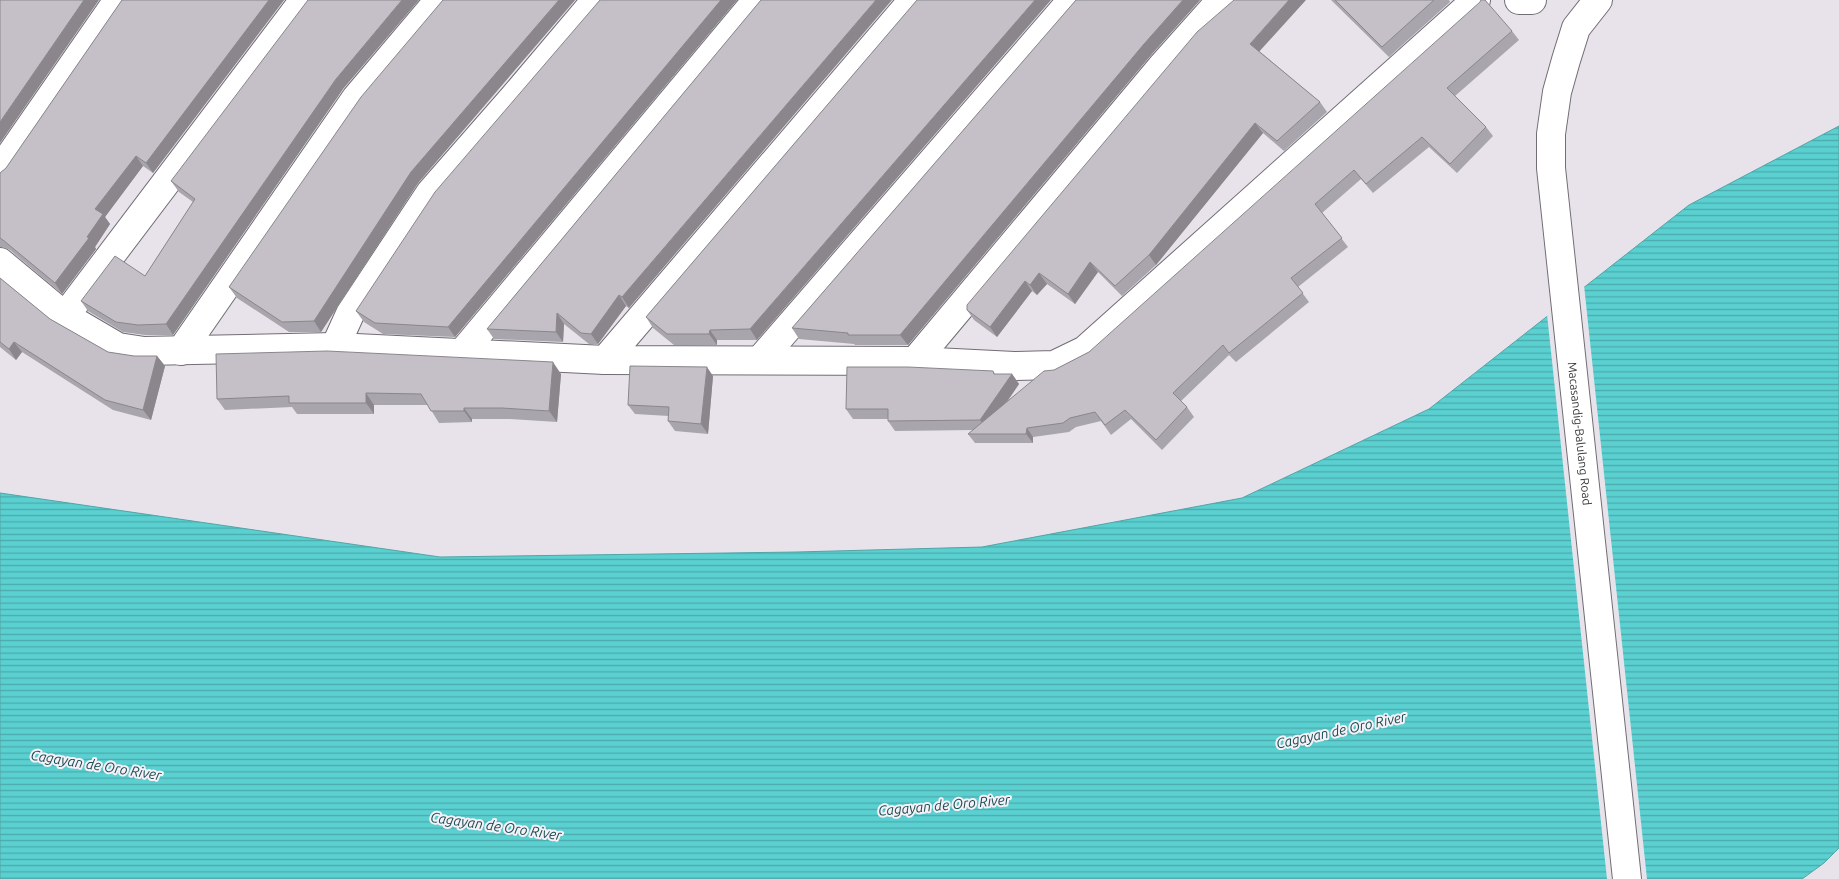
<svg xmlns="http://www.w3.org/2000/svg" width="1839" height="879" font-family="Ubuntu,sans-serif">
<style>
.water{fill:url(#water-rules);stroke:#52a4a5}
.pier{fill:#e8e3eb}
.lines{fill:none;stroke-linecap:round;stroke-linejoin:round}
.minor-casing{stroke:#726d74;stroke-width:30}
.minor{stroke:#fff;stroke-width:28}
.wall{fill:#a9a5ac}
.shaded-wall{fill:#8a868c}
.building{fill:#c5c0c8;stroke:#8a868c}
.labels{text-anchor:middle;stroke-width:4;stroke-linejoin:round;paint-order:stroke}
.street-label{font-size:12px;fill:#3e3c3f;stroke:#f6f0f8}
.water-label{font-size:14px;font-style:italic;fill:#1a4f4f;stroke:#f6f0f8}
</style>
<defs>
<pattern id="water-rules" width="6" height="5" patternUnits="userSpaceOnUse" patternTransform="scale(1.25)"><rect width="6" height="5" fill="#5ad0d1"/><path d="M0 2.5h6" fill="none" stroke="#4caaab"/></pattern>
</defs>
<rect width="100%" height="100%" fill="#e8e3eb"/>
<path class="water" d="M 1839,126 L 1839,848 L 1824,863 L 1802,879 L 0,879 L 0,493 L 440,557 L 797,552 L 982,547 L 1242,498 L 1429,409 L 1689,205 Z"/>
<path class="pier" d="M 1584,285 L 1647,879 L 1607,879 L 1547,314 Z"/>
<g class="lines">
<g class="minor-casing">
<g id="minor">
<path d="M 1519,0 L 1532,0"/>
<path id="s1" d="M 1598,0 L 1576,28 L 1566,60 L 1557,92 L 1551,134 L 1551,168 L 1627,879"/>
<path d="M 0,170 L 118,0"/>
<path d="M 0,262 L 65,316 L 118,347 L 144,351 L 335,347 L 605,360 L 915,361 L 1014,366 L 1054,365 L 1085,350 L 1476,0"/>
<path d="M 65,316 L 304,0"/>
<path d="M 335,347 L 350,314 L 430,193 L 514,97 L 596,0"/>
<path d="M 181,351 L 356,98 L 439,0"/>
<path d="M 462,353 L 757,0"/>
<path d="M 605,360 L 913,0"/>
<path d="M 760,360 L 1072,0"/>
<path d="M 915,361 L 1163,65 L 1221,0"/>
</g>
</g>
<use href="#minor" class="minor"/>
</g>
<path class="wall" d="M 122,0 L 284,0 L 153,173 L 143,166 L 105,217 L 110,224 L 95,247 L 96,249 L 62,294 L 10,250 L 3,247 L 0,247 L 0,173 L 6,168 Z
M 443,0 L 575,0 L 418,183 L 321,332 L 289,332 L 237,298 L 229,287 Z
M 600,0 L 737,0 L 455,337 L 383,334 L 364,322 L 356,311 Z
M 761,0 L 629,308 L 626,306 L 598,344 L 589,344 L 564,324 L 563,342 L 494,339 L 487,329 Z
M 917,0 L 757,340 L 717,340 L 717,345 L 674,345 L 653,328 L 646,317 Z
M 1076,0 L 1200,0 L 1151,55 L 908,345 L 855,345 L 854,344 L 799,339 L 792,328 Z
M 1331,0 L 1449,0 L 1450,2 L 1389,57 Z
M 1512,31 L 1519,40 L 1455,96 L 1486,127 L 1493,136 L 1457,173 L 1429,147 L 1373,193 L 1361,179 L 1322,213 L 1348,247 L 1298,287 L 1309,302 L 1236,362 L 1229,355 L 1181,401 L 1187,407 L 1194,417 L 1162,450 L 1131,419 L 1111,435 L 1101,421 L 1076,427 L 1069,432 L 1033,437 L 1033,443 L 975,443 L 968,434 L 973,430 L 895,431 L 888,421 L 888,419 L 853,419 L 846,409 L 993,371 L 995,374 L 1012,374 L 1019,384 L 1007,402 L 1054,370 L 1089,352 Z
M 1259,51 L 1320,102 L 1327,112 L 1284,151 L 1263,133 L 1156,265 L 1122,296 L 1098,272 L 1075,304 L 1047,284 L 1037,295 L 1032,291 L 997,337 L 974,320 L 967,310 Z
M 343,89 L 173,335 L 145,335 L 123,332 L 88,311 L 81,301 L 145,276 L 193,202 L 179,192 L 171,181 Z
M 0,278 L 50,319 L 108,352 L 134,356 L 157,356 L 165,366 L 151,420 L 113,410 L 22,352 L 16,360 L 0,347 Z
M 561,374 L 557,422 L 510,419 L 472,419 L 472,422 L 439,423 L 428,405 L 374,405 L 374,414 L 297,414 L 292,407 L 225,410 L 217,399 Z
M 713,376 L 708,434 L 675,431 L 668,421 L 669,416 L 635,414 L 628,405 Z"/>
<path class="shaded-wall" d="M 84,0 L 99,0 L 0,143 L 0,122 Z
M 269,0 L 284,0 L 153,173 L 146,163 Z
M 402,0 L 419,0 L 343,89 L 173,335 L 166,324 L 336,79 Z
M 559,0 L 575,0 L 418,183 L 321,332 L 314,321 L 411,172 Z
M 721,0 L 737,0 L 455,337 L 448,327 Z
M 876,0 L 892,0 L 629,308 L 622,297 Z
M 1035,0 L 1051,0 L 757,340 L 750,329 Z
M 1183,0 L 1200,0 L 1151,55 L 908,345 L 900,335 L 1144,44 Z
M 1289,0 L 1306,0 L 1257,54 L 1250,44 Z
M 1255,123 L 1263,133 L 1156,265 L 1149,255 Z
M 136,156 L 143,166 L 105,217 L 110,224 L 95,247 L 96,249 L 62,294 L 55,283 L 87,237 L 95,209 Z
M 1090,262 L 1098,272 L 1075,304 L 1068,294 Z
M 1039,273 L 1047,284 L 1037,295 L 1030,285 Z
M 1025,281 L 1032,291 L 997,337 L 990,327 Z
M 619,295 L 626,306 L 598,344 L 591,334 Z
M 557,313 L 564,324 L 563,342 L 556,332 Z
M 710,330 L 717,340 L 717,345 L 709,334 Z
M 14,342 L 22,352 L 16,360 L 9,349 Z
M 157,356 L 165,366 L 151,420 L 143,410 Z
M 553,362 L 561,374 L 557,422 L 549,411 Z
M 707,367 L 713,376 L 708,434 L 701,424 Z
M 1012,374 L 1019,384 L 987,430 L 980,420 Z
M 366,393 L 374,405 L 374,414 L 366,403 Z
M 464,408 L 472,419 L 472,422 L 464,411 Z
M 1027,428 L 1033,437 L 1033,443 L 1026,434 Z"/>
<path class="building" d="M 0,0 L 84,0 L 0,122 Z
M 122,0 L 269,0 L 146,163 L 136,156 L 95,209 L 103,214 L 87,237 L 89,238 L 55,283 L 3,240 L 0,238 L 0,173 L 6,168 Z
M 308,0 L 402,0 L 336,79 L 166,324 L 138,325 L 116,322 L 81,301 L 115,256 L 145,276 L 195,199 L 171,181 Z
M 443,0 L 559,0 L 411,172 L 314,321 L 282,322 L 229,287 L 361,97 Z
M 600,0 L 721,0 L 448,327 L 375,323 L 356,311 L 435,192 Z
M 761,0 L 876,0 L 622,297 L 619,295 L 591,334 L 581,333 L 557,313 L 556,332 L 487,329 Z
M 917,0 L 1035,0 L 750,329 L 710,330 L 709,334 L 667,334 L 646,317 Z
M 1076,0 L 1183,0 L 1144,44 L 900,335 L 848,335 L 848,333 L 792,328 Z
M 1234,0 L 1289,0 L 1250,44 L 1320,102 L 1277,141 L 1255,123 L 1149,255 L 1115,286 L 1090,262 L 1068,294 L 1039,273 L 1030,285 L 1025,281 L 990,327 L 967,310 L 967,305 L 1197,32 Z
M 1335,0 L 1434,0 L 1382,47 Z
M 1481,0 L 1485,0 L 1512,31 L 1447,88 L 1486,127 L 1450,164 L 1422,137 L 1366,184 L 1354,170 L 1315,204 L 1342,238 L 1291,278 L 1303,293 L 1229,353 L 1223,345 L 1173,393 L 1187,407 L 1156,440 L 1125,410 L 1105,425 L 1095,412 L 1070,418 L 1063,423 L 1027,428 L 1026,434 L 968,434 L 1044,371 L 1054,370 L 1089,352 L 1480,2 Z
M 0,278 L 50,319 L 108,352 L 134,356 L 157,356 L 143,410 L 105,400 L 14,342 L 9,349 L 0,342 Z
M 327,351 L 553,362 L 549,411 L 502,408 L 464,408 L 464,411 L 431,411 L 421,394 L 366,393 L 366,403 L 289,403 L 289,396 L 217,399 L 216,354 Z
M 630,366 L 707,367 L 701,424 L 668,421 L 669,407 L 628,405 Z
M 847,367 L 908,367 L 993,371 L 994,374 L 1012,374 L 980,420 L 888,421 L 888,409 L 846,409 Z"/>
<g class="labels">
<g class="street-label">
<text dy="4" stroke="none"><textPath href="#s1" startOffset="446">Macasandig-Balulang Road</textPath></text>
</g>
<g class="water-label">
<text transform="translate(1341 730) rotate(-12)" y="5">Cagayan de Oro River</text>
<text transform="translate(96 765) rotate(9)" y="5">Cagayan de Oro River</text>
<text transform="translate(944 805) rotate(-5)" y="5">Cagayan de Oro River</text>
<text transform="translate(496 826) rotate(8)" y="5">Cagayan de Oro River</text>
</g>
</g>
</svg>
